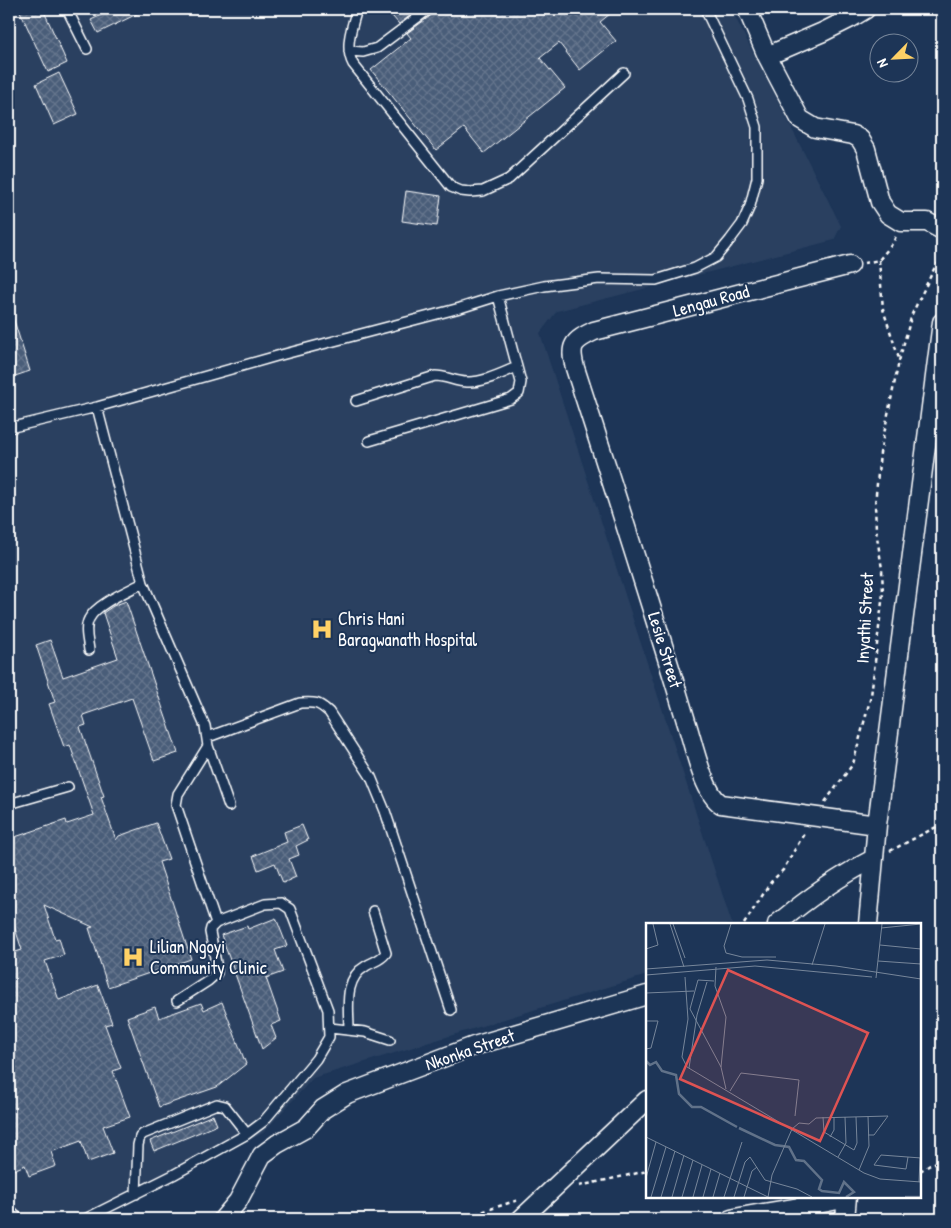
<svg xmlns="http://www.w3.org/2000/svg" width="951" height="1228" font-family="'Patrick Hand',sans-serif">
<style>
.built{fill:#2a4161}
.building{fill:url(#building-cross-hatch);stroke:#fff}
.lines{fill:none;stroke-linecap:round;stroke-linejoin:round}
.service-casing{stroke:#fff;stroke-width:12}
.minor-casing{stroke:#fff;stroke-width:21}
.path{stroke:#fff;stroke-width:2.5;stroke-dasharray:4 4;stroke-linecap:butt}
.service{stroke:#1d3557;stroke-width:9}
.minor{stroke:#1d3557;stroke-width:18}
.labels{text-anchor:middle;stroke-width:4;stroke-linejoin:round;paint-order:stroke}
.street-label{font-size:18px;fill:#fff;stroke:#1d3557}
.poi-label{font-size:18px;fill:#fff;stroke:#1d3557;text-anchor:start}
.inset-river{fill:none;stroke:#617289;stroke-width:2.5}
.inset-road{fill:none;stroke:#77869a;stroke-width:1}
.view{fill:#de5353;fill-opacity:0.15;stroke:#de5353;stroke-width:2.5}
.inset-edge{fill:none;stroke:#fff;stroke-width:2.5}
</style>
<defs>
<pattern id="building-cross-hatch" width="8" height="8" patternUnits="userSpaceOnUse" patternTransform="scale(1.25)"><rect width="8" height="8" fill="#4a5d79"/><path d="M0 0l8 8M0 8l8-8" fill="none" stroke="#65758d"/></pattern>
</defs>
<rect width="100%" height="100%" fill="#1d3557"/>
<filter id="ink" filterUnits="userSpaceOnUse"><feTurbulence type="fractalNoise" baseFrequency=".02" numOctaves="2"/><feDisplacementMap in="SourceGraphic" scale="10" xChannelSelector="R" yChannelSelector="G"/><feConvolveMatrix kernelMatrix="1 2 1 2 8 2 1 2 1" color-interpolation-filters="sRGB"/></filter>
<g filter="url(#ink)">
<path class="built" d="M 9,9 L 731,9 L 841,226 L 834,240 L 557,311 L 540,333 L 732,924 L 647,924 L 647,975 L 313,1078 L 263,1133 L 96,1219 L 9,1219 Z"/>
<path class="building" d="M 19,9 L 43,9 L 67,63 L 48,72 Z
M 114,9 L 147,9 L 98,33 L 91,20 Z
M 386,9 L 419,9 L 399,24 Z
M 435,9 L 616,9 L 600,22 L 616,41 L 580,70 L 559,43 L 540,58 L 565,88 L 484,153 L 464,128 L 436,150 L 371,70 L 411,38 L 407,33 L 433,14 Z
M 59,73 L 78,114 L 54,125 L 36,84 Z
M 406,191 L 441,196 L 437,226 L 402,221 Z
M 11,311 L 30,371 L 9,378 L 9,312 Z
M 126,601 L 178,753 L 154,761 L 132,698 L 83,715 L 86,725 L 80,727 L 104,796 L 101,797 L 116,840 L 119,836 L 156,823 L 169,859 L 159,862 L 191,959 L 108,987 L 89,928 L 93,927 L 44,905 L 55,939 L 59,938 L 64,955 L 45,961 L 59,1000 L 98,985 L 112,1023 L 105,1025 L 121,1068 L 113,1071 L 130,1117 L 103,1126 L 113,1153 L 88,1162 L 81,1141 L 51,1152 L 56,1166 L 29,1176 L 25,1165 L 9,1172 L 9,954 L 22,950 L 9,910 L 9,839 L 66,820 L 67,824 L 94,815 L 70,745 L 64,747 L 49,704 L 55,702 L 36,645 L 50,640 L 63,677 L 118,658 L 103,613 L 113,606 Z
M 302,825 L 308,840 L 296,846 L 299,855 L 289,859 L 296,877 L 283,883 L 275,863 L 258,870 L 253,856 L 287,842 L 284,832 Z
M 276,918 L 287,946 L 275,950 L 283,972 L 266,978 L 281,1021 L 271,1025 L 276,1038 L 262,1049 L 221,935 L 247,926 L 248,929 Z
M 222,1002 L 246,1064 L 217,1087 L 159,1107 L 127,1017 L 155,1007 L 159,1018 L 201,1003 L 204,1010 Z
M 213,1115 L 217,1125 L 154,1151 L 150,1141 Z"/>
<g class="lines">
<g class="service-casing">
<path id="service" d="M 67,9 L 87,49
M 357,9 C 352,26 344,48 353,64 L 451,187 L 461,191 L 470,192 L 483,191 L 509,179 L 624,73
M 349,51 L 363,52 L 377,48 L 429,9
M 356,401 L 435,376 C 446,376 456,382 467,382 C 483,383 502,373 517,367
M 9,428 L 97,407 L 277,356 L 460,308 L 498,296 L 544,286 L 599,279 L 656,280 L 695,268 L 716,257 L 730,240 L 742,224 L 750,206 L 757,178 L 757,127 L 748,99 L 705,9
M 369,441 L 511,399 L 519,393 L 521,382 L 498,296
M 143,583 L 205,726 L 208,746 L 178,794 L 176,805 L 216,923
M 89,650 C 88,641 84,628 89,619 C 96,604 128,591 143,583 L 97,407
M 208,737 L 300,703 C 315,702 318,702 329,712 L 371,777 L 385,811 L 451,1010
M 208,746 L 229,806
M 9,804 L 68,787
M 330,1028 L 365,1032 L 390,1040
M 349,1030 C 349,1007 343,979 366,966 C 374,961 380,961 386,953 L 373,911
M 136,1194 L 138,1145 L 140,1137 L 143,1134 L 217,1104 L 225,1106 L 247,1134
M 9,1210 L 19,1219
M 85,1219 L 173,1175 L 247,1134 L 263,1122 L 316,1059 L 329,1037 L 328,1010 L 290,909 L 281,903 L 265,904 L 216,923 L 211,928 L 210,932 L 217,968 L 217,973 L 208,981 L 177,1001"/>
</g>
<g class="minor-casing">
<path id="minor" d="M 747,9 L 767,56 L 800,119 L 815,128 L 853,135 L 860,139 L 866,149 L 880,202 L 888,214 L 901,222 L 927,222 L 942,230
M 767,56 L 823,32 L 851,18 L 866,9
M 850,265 L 594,331 C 573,341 569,345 575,368 C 613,486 651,603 686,721 C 693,742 703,793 721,804 L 877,825
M 777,924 C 807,899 838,877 873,859
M 868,924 L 877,825 L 942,322
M 223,1219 L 238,1201 L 262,1155 L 277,1144 L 306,1128 L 323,1109 L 347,1094 L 474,1046 L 647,995
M 521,1219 L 647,1100
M 731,1219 C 770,1211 808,1207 846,1198
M 845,1219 L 847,1197"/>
</g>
<path class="path" d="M 879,260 L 883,309 L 899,359
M 864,263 L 879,260 L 893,243 L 896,236
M 825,802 L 853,764 L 871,696 L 883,593 L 882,569 L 876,530 L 875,504 L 880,453 L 899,361 L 912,314 L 934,269 L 942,258
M 890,851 L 942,824
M 744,924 L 771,882 L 783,870 L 805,832
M 920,1171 L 932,1164 L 942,1160
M 579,1186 L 647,1171
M 460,1219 L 518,1200"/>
<use href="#service" class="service"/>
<use href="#minor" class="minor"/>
</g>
</g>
<defs>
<g id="hospital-bare" transform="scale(1.725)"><path d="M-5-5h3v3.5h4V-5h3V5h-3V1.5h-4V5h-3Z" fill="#ffd166" stroke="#1d3557" stroke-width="2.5" paint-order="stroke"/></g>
</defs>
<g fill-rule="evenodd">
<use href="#hospital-bare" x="322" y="629"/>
<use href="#hospital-bare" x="133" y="957"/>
</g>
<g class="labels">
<g class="street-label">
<text transform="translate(711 301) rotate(-15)" y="6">Lengau Road</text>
<text transform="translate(865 618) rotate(-87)" y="6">Inyathi Street</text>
<text transform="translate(665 650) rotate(73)" y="6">Lesie Street</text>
<text transform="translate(470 1050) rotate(-19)" y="6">Nkonka Street</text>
</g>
<g class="poi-label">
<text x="338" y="625">Chris Hani<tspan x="338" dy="21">Baragwanath Hospital</tspan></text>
<text x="150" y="953">Lilian Ngoyi<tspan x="150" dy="21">Community Clinic</tspan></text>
</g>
</g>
<g transform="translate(646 923)">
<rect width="275" height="275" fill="#1d3557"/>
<path class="inset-river" d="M 0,138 L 4,142 L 10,139 L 16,148 L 30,152 L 33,171 L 46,184 L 55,184 L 91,204M 93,205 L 129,222 L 143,224 L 150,237 L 158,238 L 176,257 L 173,266 L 176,268 L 193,270 L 198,259 L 208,269 L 200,274M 259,274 L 275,274"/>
<path class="inset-road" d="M 24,1 L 38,44M 27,1 L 39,35M 85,1 L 78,23 L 80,30 L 96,34 L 130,34M 235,5 L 275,1M 234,22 L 275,26M 0,26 L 12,22 L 7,1M 232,38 L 275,41M 166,42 L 179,1M 70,44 L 69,63 L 80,94 L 75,144M 0,46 L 121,37 L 190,43 L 275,56M 0,52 L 109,43 L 226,54M 39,54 L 42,96 L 36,134 L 41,144 L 218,250 L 234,256 L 275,259M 230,55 L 236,1M 68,58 L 52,57 L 44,86 L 75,144 L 80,166M 0,70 L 48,68M 0,98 L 12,98 L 5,125 L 0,126M 43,145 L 51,92 L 61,59M 84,168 L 95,150 L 153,157 L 149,193M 177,194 L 178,209 L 208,227 L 211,220 L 210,194M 0,214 L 122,274M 184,214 L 188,207 L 188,194M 192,234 L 200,220 L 199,194M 262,234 L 260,246 L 228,242 L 235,232 L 275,235M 213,247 L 223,223 L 222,193M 0,255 L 10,219M 273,259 L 274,235M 5,274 L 20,224M 15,274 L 29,228M 26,274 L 38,232M 36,274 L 47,237M 47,274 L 56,242M 57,274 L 65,246M 67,274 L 74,250M 78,274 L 96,219M 88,274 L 99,239 L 104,234 L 119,257 L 151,266 L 166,274M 98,274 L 106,248 L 111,244M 122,274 L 126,252 L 146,206 L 153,200 L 163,201 L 170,195 L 242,193 L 228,212 L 222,212"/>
<path class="view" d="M 82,47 L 222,110 L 174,218 L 34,156 Z"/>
<rect width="275" height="275" class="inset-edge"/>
</g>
<rect width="951" height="1228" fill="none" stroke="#1d3557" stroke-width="30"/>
<rect x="15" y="15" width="921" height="1198" fill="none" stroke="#fff" stroke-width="2" filter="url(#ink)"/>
<g transform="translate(894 58) rotate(246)"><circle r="24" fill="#1d3557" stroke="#77869a"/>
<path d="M0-4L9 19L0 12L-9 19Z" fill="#ffd166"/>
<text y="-8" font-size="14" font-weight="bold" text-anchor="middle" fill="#ffffff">N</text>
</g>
</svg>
